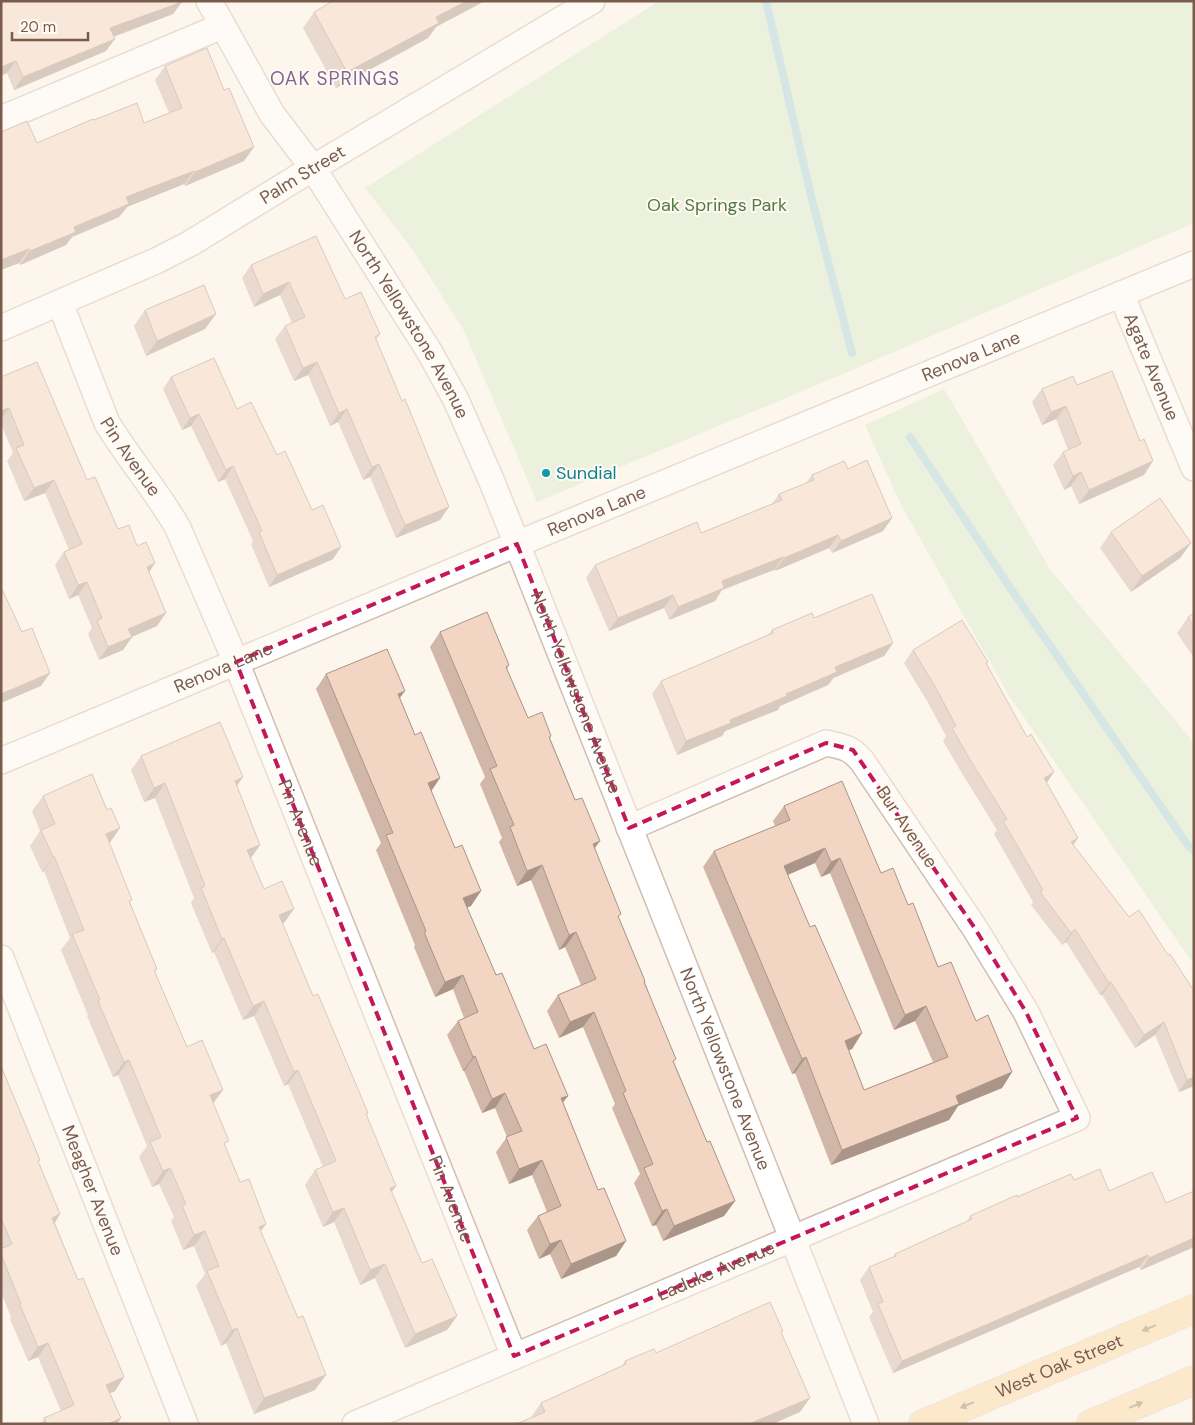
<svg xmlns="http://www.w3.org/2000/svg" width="1195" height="1425" font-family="'DM Sans',sans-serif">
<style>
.green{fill:#d8ecc9}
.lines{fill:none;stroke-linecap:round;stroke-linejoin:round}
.stream{stroke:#a5d3da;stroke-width:8}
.minor-casing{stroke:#d1beb0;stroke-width:28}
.major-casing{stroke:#dad1cd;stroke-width:30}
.minor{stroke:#fff;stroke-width:25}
.major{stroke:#fbd9a5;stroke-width:28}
.wall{fill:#d1b7a8;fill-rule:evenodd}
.shaded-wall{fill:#aa9588}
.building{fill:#f3d5c3;stroke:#aa9588;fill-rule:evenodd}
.oneway{fill:#a18267}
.marked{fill:none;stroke:#c2185b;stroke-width:4;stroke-dasharray:10 6;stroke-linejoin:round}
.culture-dot{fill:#0f9aa8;stroke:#fffaf3;stroke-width:2}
.labels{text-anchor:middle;stroke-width:4;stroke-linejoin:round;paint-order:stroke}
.street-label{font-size:18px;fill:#7a5c4d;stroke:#fffaf3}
.park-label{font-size:18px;fill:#537a41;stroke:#fffaf3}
.culture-label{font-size:18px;fill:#0d838f;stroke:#fffaf3;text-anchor:start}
.neighbourhood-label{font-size:19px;letter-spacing:1px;fill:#846695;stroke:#fffaf3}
</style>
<rect width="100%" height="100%" fill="#fdf6ec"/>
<path class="green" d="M 659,1 L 1194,1 L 1194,223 L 843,374 L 537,502 L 463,329 L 412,249 L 365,188 Z
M 944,389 L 1050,569 L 1194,743 L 1194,965 L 1008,694 L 901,505 L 865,425 Z"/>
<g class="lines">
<path class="stream" d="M 766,1 L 811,196 L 852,353
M 910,437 L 1013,592 L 1189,847 L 1194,850"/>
<g class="minor-casing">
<g id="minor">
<path id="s1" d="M 209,1 L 272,114 L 313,168 L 429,351 L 456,400 L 492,482 L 517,544 L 866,1424"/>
<path d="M 1,119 L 222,26"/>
<path id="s2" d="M 1121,294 L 1194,468"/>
<path id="s3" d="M 60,303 L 107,423 C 129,459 157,491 178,528 L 236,662 L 514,1356"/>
<path id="s4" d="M 1,328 L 158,260 L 191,243 L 313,168 L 592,1"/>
<path id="s5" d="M 1,761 L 517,544 L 1194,264"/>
<path id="s6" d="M 1,958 L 185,1424"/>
<path id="s7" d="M 355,1424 L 1077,1118 L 1026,1012 L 974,927 L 862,761 C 850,747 844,747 826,743 L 629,828"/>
</g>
</g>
<g class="major-casing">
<g id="major">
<path id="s8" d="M 923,1424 L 1194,1309"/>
<path d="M 1091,1424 L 1194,1380"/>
</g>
</g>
<use href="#minor" class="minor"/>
<use href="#major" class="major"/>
</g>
<path class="wall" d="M 1,1 L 173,14 L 114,37 L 106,51 L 14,90 L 7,73 Z
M 314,12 L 436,27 L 428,38 L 336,88 L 303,28 Z
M 165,66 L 224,90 L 254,147 L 244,161 L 185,186 L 184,184 L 127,207 L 119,217 L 72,237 L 66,245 L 20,265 L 19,263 L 1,270 L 1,132 L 37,143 L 94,120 L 144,123 L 169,113 L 155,80 Z
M 251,265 L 345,299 L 380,334 L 376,340 L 440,520 L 396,538 L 370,477 L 363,480 L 338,422 L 330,426 L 308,375 L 294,381 L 275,339 L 285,326 L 292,323 L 280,295 L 254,307 L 242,278 Z
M 145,310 L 205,329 L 146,356 L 134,326 Z
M 1,377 L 87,480 L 118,529 L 149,572 L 157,626 L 132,637 L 123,650 L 99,660 L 88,634 L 92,628 L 78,595 L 69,599 L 55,565 L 64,552 L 69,550 L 45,493 L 24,501 L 7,461 L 13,453 L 1,424 Z
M 171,377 L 237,409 L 277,455 L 333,559 L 269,587 L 251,544 L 253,541 L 225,479 L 218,482 L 191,426 L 182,430 L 163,389 Z
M 1077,385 L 1144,475 L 1079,504 L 1071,486 L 1064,490 L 1053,465 L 1063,452 L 1068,450 L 1056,419 L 1042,425 L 1032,402 L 1042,389 Z
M 848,469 L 892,518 L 883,531 L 832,553 L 829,548 L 775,571 L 774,570 L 722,590 L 715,601 L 669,620 L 664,608 L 609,631 L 586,578 L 595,565 L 701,533 L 772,504 L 779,494 L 806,483 L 812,475 Z
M 1111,532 L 1191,543 L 1180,558 L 1131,592 L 1100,548 Z
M 1194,613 L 1194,658 L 1177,633 L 1188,617 Z
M 814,618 L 893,643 L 884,656 L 834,678 L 828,685 L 780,706 L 778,710 L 725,731 L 722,736 L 677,755 L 652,694 L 661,681 L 769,634 L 772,630 Z
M 440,632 L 509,665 L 507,669 L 528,718 L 551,736 L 550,738 L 595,848 L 619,918 L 645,981 L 645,982 L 674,1062 L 707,1142 L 735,1201 L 724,1216 L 663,1241 L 656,1225 L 652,1226 L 634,1183 L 640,1174 L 612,1108 L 615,1104 L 583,1027 L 559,1038 L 547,1011 L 558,995 L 581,985 L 565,947 L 559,950 L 531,880 L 517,886 L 499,842 L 502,838 L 480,784 L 485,777 L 430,647 Z
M 913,650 L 988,662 L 986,663 L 1047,783 L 1078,838 L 1073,845 L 1129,917 L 1168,955 L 1194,991 L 1194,1086 L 1179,1092 L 1155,1035 L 1135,1048 L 1102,995 L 1100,995 L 1066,942 L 1062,945 L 1031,905 L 1033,902 L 994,834 L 997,830 L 960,770 L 943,741 L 946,736 L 927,701 L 904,663 Z
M 326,674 L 400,698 L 415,735 L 440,778 L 431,791 L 471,906 L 467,907 L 496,975 L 534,1049 L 568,1096 L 563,1102 L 598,1190 L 626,1241 L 616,1256 L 561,1279 L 550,1254 L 539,1259 L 527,1230 L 538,1216 L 547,1212 L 532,1175 L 509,1184 L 496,1152 L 507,1137 L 495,1108 L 482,1113 L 464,1071 L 463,1071 L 447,1035 L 458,1021 L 464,1018 L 453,989 L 435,997 L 414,947 L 415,945 L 376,850 L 381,843 L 316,689 Z
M 141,756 L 243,777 L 237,786 L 260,845 L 251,858 L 264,889 L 284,923 L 282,924 L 313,996 L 368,1113 L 367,1115 L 392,1192 L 422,1263 L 457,1316 L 447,1330 L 405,1348 L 375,1278 L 360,1285 L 334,1222 L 323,1227 L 305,1185 L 315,1170 L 323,1167 L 288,1084 L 284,1086 L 254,1016 L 243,1020 L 214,952 L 212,953 L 191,903 L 194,898 L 155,798 L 144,802 L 131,770 Z
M 43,796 L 107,810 L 120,828 L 109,843 L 130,903 L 157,969 L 155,972 L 187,1047 L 213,1104 L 225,1146 L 261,1231 L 315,1390 L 254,1414 L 226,1343 L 221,1346 L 196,1286 L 205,1274 L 194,1246 L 183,1250 L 171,1221 L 174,1217 L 159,1184 L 152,1187 L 139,1157 L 147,1146 L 118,1075 L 113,1077 L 87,1016 L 88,1015 L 61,950 L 70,938 L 44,871 L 42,872 L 30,846 L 40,831 L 32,811 Z
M 784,806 L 881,873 L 908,905 L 938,967 L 1012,1072 L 1002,1088 L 958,1106 L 949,1120 L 831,1165 L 795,1073 L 792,1074 L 703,867 L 714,851 L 775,826 L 773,821 ZM 815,863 L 821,877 L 830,873 L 894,1030 L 915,1021 L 933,1062 L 864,1090 L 849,1050 L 852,1049 L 862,1033 L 810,927 L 788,875 Z
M 1,1066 L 38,1162 L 60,1214 L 55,1223 L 78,1280 L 124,1377 L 115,1391 L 110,1393 L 121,1418 L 117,1424 L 41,1424 L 44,1418 L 61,1411 L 38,1357 L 28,1361 L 10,1319 L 11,1317 L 1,1292 Z
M 1074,1180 L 1109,1191 L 1166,1203 L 1194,1191 L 1194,1247 L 1141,1270 L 1139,1267 L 893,1373 L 869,1317 L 873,1312 L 860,1280 L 869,1267 L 892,1258 L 895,1254 L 967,1221 L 970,1216 L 1017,1197 Z
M 782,1333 L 800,1412 L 531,1417 L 541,1403 L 621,1367 L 625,1361 L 656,1353 Z"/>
<path class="shaded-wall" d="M 467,1 L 485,1 L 436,27 L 428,38 L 336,88 L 347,72 L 436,17 Z
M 182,2 L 173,14 L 101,41 L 110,28 Z
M 115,39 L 106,51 L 14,90 L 23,77 Z
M 16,61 L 7,73 L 1,76 L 1,67 Z
M 254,147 L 244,161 L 185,186 L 195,172 Z
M 194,171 L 184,184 L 127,207 L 119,217 L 72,237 L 66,245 L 20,265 L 30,251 L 126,197 Z
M 29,249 L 19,263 L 1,270 L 1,260 Z
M 289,282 L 280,295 L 254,307 L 263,294 Z
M 216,314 L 205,329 L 146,356 L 157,341 Z
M 317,362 L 308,375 L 294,381 L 303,368 Z
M 1066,406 L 1056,419 L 1042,425 L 1051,412 Z
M 9,408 L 1,419 L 1,411 Z
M 347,409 L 338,422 L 330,426 L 339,413 Z
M 199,414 L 191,426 L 182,430 L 190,418 Z
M 1153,461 L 1144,475 L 1079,504 L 1089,490 Z
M 379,464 L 370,477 L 363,480 L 372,467 Z
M 233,466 L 225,479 L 218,482 L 226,470 Z
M 1081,472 L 1071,486 L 1064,490 L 1073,476 Z
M 54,480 L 45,493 L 24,501 L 34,488 Z
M 449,507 L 440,520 L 396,538 L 405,525 Z
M 892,518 L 883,531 L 832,553 L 841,541 Z
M 838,535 L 829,548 L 775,571 L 784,558 Z
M 1191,543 L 1180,558 L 1131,592 L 1142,576 Z
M 341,547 L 333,559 L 269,587 L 277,575 Z
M 783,557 L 774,570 L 722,590 L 715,601 L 669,620 L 678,607 L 722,581 Z
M 155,563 L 146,577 L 147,567 Z
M 87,582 L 78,595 L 69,599 L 78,585 Z
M 673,595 L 664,608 L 609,631 L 618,618 Z
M 166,613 L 157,626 L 119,642 L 128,629 Z
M 132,637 L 123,650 L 99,660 L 108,647 Z
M 893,643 L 884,656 L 833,678 L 828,685 L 780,706 L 778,710 L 725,731 L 722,736 L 677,755 L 686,741 L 786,694 L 835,667 Z
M 50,673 L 41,686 L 1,703 L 1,694 Z
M 405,691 L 394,706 L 398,694 Z
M 1054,772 L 1046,784 L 1044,778 Z
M 243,777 L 233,791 L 235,781 Z
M 440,778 L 430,793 L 428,783 Z
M 165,783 L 155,798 L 144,802 L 154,788 Z
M 120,828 L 109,844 L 106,834 Z
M 1078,838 L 1069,851 L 1071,842 Z
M 600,841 L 589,856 L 593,844 Z
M 260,845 L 250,859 L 247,850 Z
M 825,848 L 815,863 L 773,881 L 784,866 Z
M 54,856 L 44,871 L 42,872 L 53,857 Z
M 840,858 L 830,873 L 821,877 L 831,862 Z
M 542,865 L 531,880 L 517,886 L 527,871 Z
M 481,891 L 471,906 L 453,913 L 463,898 Z
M 294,909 L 284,923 L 269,929 L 279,915 Z
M 1075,929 L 1066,942 L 1062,945 L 1071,933 Z
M 576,932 L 565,947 L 559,950 L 569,935 Z
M 224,938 L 214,952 L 212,953 L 222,939 Z
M 463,975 L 453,989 L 435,997 L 445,982 Z
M 1111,982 L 1102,995 L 1100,995 L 1109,983 Z
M 264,1001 L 254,1016 L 243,1020 L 253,1006 Z
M 926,1006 L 915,1021 L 894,1030 L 905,1015 Z
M 594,1012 L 583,1027 L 559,1038 L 570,1022 Z
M 1164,1022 L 1155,1035 L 1135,1048 L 1144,1035 Z
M 862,1033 L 852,1049 L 834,1056 L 845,1041 Z
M 475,1056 L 464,1071 L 463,1071 L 473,1057 Z
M 806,1057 L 795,1073 L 792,1074 L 802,1059 Z
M 129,1060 L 118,1075 L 113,1077 L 124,1062 Z
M 298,1070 L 288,1084 L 284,1086 L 294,1072 Z
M 1012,1072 L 1002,1088 L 958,1106 L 949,1120 L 831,1165 L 842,1150 L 956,1096 Z
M 1194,1077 L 1194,1086 L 1179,1092 L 1187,1080 Z
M 223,1090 L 212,1105 L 210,1095 Z
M 505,1093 L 495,1108 L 482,1113 L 492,1099 Z
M 568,1096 L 557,1110 L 561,1098 Z
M 542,1160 L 532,1175 L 509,1184 L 519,1169 Z
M 170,1168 L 159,1184 L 152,1187 L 163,1171 Z
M 396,1186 L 386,1200 L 390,1188 Z
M 735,1201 L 724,1216 L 663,1241 L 674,1226 Z
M 344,1208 L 334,1222 L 323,1227 L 333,1212 Z
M 667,1209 L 656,1225 L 652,1226 L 662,1211 Z
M 60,1214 L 51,1228 L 52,1218 Z
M 266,1224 L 255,1239 L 259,1227 Z
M 205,1231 L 194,1246 L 183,1250 L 194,1235 Z
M 1194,1238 L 1194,1247 L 1141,1270 L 1149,1258 Z
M 561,1240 L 550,1254 L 539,1259 L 550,1244 Z
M 626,1241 L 616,1256 L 561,1279 L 571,1264 Z
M 1148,1255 L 1139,1267 L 893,1373 L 902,1361 Z
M 385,1264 L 375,1278 L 360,1285 L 370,1270 Z
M 457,1316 L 447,1330 L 405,1348 L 415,1334 Z
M 237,1328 L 226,1343 L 221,1346 L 232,1330 Z
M 48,1343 L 38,1357 L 28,1361 L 38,1347 Z
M 326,1375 L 315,1390 L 254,1414 L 264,1398 Z
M 124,1377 L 115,1391 L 97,1399 L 106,1385 Z
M 810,1398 L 800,1412 L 773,1424 L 749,1424 Z
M 121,1418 L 117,1424 L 109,1424 L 110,1423 Z"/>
<path class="building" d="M 1,1 L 182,1 L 182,2 L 110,28 L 115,39 L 23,77 L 16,61 L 1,67 Z
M 333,1 L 467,1 L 436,17 L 439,23 L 347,72 L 314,12 Z
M 207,48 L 224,90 L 229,88 L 254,147 L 195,172 L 194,171 L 126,197 L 129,204 L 74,227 L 76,232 L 30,251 L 29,249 L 1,260 L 1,132 L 27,121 L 37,143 L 93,119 L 94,120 L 137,103 L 144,123 L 182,108 L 165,66 Z
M 316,236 L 345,299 L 361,292 L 380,334 L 375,337 L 402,401 L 405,399 L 449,507 L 405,525 L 379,464 L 372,467 L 347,409 L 339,413 L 317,362 L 303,368 L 285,326 L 305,317 L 289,282 L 263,294 L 251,265 Z
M 204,285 L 216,314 L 157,341 L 145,310 Z
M 214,358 L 237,409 L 251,402 L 277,455 L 285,451 L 312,510 L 323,505 L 341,547 L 277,575 L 259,532 L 262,531 L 233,466 L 226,470 L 199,414 L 190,418 L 171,377 Z
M 37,362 L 87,480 L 95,477 L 118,529 L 129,525 L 137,546 L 146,542 L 155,563 L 147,567 L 166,613 L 128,629 L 132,637 L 108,647 L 97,621 L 102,618 L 87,582 L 78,585 L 64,552 L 82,544 L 54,480 L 34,488 L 16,448 L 24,445 L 9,408 L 1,411 L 1,377 Z
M 1112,371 L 1140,441 L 1144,439 L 1153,461 L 1089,490 L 1081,472 L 1073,476 L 1063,452 L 1081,444 L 1066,406 L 1051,412 L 1042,389 L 1073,376 L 1077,385 Z
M 867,460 L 892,518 L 841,541 L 838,535 L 784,558 L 783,557 L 722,581 L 724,588 L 678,607 L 673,595 L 618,618 L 595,565 L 697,522 L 701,533 L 782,500 L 779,494 L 814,480 L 812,475 L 844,461 L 848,469 Z
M 1160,498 L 1191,543 L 1142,576 L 1111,532 Z
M 1,587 L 22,632 L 32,628 L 50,673 L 1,694 Z
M 872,594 L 893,643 L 835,667 L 837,672 L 786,694 L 787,696 L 730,720 L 731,723 L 686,741 L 661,681 L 773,633 L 772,630 L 812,613 L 814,618 Z
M 487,612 L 509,665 L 506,667 L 528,718 L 542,712 L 551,736 L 549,737 L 575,800 L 582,798 L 600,841 L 593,844 L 621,914 L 618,916 L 645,981 L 644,982 L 676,1059 L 673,1061 L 707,1142 L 710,1141 L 735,1201 L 674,1226 L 667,1209 L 662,1211 L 644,1168 L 653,1164 L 623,1093 L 626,1091 L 594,1012 L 570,1022 L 558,995 L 596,979 L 576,932 L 569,935 L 542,865 L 527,871 L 510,827 L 514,825 L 490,769 L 497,766 L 440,632 Z
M 1194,613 L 1194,626 L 1188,617 Z
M 962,620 L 988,662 L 986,663 L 1027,737 L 1031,734 L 1054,772 L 1044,778 L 1078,838 L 1071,842 L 1129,917 L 1139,910 L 1168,955 L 1170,954 L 1194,991 L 1194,1077 L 1187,1080 L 1164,1022 L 1144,1035 L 1111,982 L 1109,983 L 1075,929 L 1071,933 L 1040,892 L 1043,890 L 1003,821 L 1007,819 L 969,758 L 952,728 L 956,726 L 936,688 L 913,650 Z
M 387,649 L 405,691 L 398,694 L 415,735 L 421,732 L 440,778 L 428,783 L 455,848 L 462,845 L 481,891 L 463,898 L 496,975 L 502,973 L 534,1049 L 546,1044 L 568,1096 L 561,1098 L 598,1190 L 604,1188 L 626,1241 L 571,1264 L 561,1240 L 550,1244 L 538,1216 L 561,1206 L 542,1160 L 519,1169 L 506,1137 L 522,1131 L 505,1093 L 492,1099 L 475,1056 L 473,1057 L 458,1021 L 478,1012 L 463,975 L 445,982 L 424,932 L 426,931 L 386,835 L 393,833 L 326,674 Z
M 220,722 L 243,777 L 235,781 L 260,845 L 247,850 L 264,889 L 282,881 L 294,909 L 279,915 L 313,996 L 318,994 L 368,1113 L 366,1114 L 396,1186 L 390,1188 L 422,1263 L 432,1259 L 457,1316 L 415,1334 L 385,1264 L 370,1270 L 344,1208 L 333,1212 L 315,1170 L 336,1161 L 298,1070 L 294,1072 L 264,1001 L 253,1006 L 224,938 L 222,939 L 201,888 L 205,886 L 165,783 L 154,788 L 141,756 Z
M 92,774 L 107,810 L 111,808 L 120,828 L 106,834 L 132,900 L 129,901 L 157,969 L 154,970 L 187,1047 L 202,1040 L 223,1090 L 210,1095 L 229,1141 L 224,1143 L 240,1182 L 249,1179 L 266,1224 L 259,1227 L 298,1318 L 303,1316 L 326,1375 L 264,1398 L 237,1328 L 232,1330 L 207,1271 L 219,1266 L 205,1231 L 194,1235 L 182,1205 L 186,1204 L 170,1168 L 163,1171 L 150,1142 L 161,1137 L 129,1060 L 124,1062 L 98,1001 L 100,1000 L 72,934 L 84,930 L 54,856 L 53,857 L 41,830 L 55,824 L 43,796 Z
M 842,781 L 881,873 L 893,868 L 908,905 L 913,903 L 938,967 L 951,962 L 976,1021 L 988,1015 L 1012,1072 L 956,1096 L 959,1104 L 842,1150 L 806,1057 L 802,1059 L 714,851 L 790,820 L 784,806 ZM 825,848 L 831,862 L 840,858 L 905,1015 L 926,1006 L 948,1057 L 864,1090 L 845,1041 L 862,1033 L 815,925 L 810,927 L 784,866 Z
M 1,1066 L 40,1160 L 38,1161 L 60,1214 L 52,1218 L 78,1280 L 83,1278 L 124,1377 L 106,1385 L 121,1418 L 110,1423 L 110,1424 L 47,1424 L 44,1418 L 74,1405 L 48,1343 L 38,1347 L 20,1305 L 21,1304 L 1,1254 L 1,1249 L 12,1244 L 1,1218 Z
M 1100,1169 L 1109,1191 L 1152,1172 L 1166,1203 L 1194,1191 L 1194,1238 L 1149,1258 L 1148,1255 L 902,1361 L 878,1304 L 883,1302 L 869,1267 L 896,1256 L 895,1254 L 972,1219 L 970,1216 L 1017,1195 L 1017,1197 L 1071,1174 L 1074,1180 Z
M 770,1302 L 783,1331 L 781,1332 L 810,1398 L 749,1424 L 516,1424 L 545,1412 L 541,1403 L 626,1364 L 625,1361 L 654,1349 L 656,1353 Z"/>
<defs><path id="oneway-solid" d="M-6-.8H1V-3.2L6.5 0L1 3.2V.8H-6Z" transform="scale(1.25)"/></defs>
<g class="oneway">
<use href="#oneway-solid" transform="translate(1149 1328) rotate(157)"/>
<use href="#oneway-solid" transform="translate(967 1405) rotate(157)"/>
<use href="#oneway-solid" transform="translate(1136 1405) rotate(-23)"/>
</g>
<path d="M0 0H1195V1425H0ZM 517,544 L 629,828 L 826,743 L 853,750 L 974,927 L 1026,1012 L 1077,1118 L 514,1356 L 236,662 Z" fill="#fdf6ec" fill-opacity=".55" fill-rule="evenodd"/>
<path class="marked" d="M 517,544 L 629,828 L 826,743 L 853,750 L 974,927 L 1026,1012 L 1077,1118 L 514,1356 L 236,662 Z"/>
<circle class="culture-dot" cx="546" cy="473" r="5"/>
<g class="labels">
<g class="street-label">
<text dy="6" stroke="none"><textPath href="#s4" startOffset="339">Palm Street</textPath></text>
<text dy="6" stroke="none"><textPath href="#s1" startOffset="381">North Yellowstone Avenue</textPath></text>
<text dy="6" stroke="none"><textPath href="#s5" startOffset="1051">Renova Lane</textPath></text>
<text dy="6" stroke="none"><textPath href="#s2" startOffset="79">Agate Avenue</textPath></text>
<text dy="6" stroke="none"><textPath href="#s3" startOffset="170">Pin Avenue</textPath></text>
<text dy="6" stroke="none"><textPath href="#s5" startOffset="646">Renova Lane</textPath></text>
<text dy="6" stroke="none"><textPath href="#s5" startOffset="241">Renova Lane</textPath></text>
<text dy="6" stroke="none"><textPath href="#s1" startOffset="786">North Yellowstone Avenue</textPath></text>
<text dy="6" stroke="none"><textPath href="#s3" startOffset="575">Pin Avenue</textPath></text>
<text transform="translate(907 827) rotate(56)" y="6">Bur Avenue</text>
<text dy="6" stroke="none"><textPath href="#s1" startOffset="1191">North Yellowstone Avenue</textPath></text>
<text dy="6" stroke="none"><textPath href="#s6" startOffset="250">Meagher Avenue</textPath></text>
<text dy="6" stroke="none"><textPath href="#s3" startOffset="980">Pin Avenue</textPath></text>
<text dy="6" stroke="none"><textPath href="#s7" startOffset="392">Laduke Avenue</textPath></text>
<text dy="6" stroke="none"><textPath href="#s8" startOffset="148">West Oak Street</textPath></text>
</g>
<g class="park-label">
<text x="717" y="211">Oak Springs Park</text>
</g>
<g class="culture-label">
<text x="556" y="479">Sundial</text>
</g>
<g class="neighbourhood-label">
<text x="335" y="85">OAK SPRINGS</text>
</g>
</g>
<rect width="1195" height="1425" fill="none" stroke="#7a5c4d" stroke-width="5"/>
<path d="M12 32v8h76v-8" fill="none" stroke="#7a5c4d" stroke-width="2.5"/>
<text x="20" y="32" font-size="15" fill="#7a5c4d" stroke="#fffaf3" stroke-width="4" paint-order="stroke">20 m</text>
</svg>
